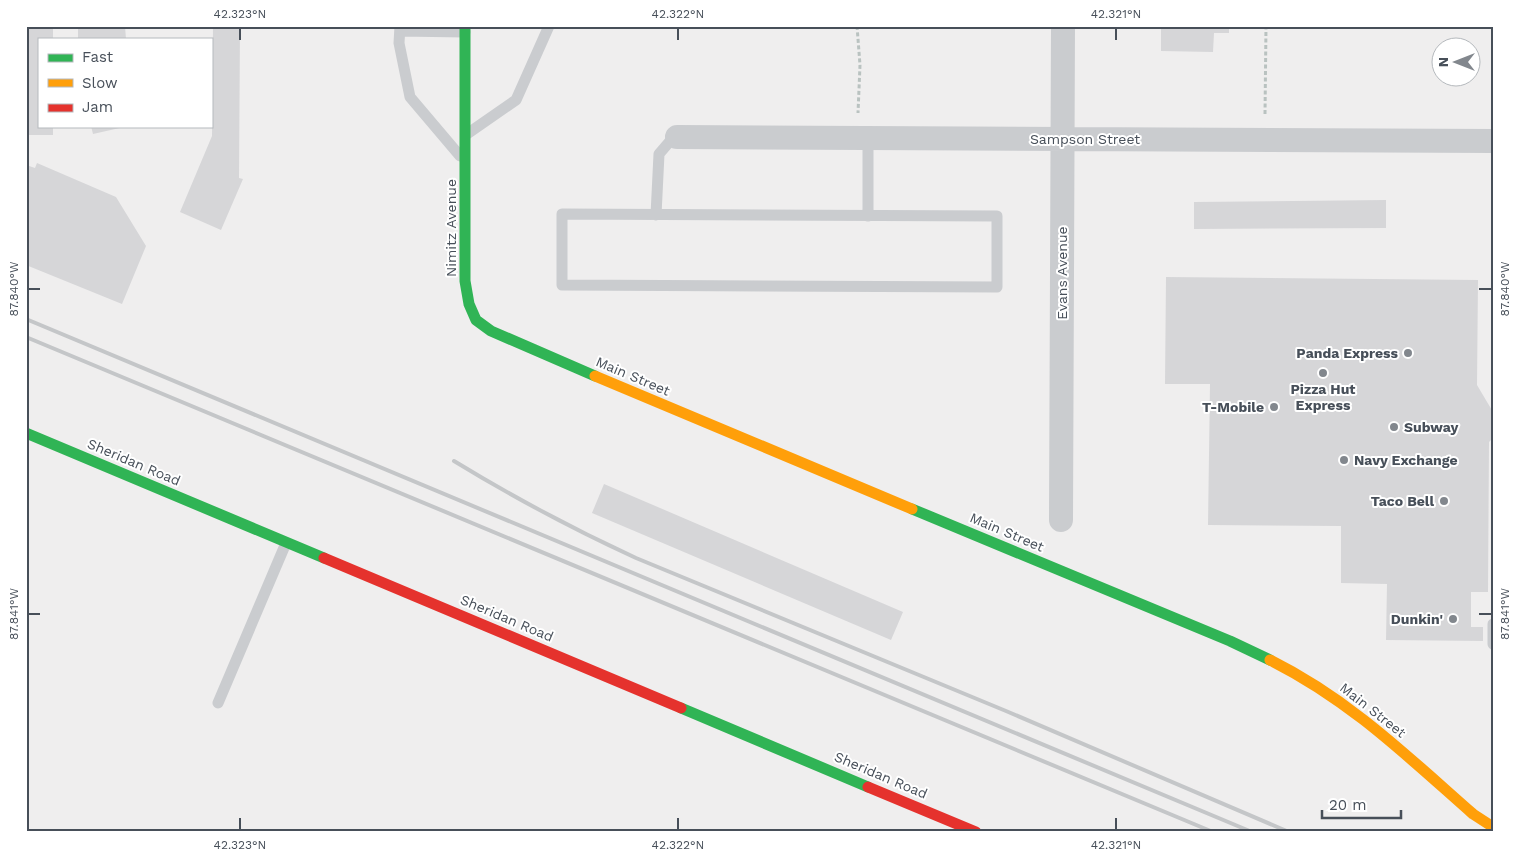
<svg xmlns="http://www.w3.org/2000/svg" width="1519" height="858" font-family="'Work Sans',sans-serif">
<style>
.building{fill:#d6d6d8}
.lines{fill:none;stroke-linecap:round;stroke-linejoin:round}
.path{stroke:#b9c2c0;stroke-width:3;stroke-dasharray:4 2.5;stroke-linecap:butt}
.lane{stroke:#cacccf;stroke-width:11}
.street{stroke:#cacccf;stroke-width:24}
.fast{stroke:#30b455;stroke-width:11}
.slow{stroke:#ff9f0a;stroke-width:11}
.jam{stroke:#e5322d;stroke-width:11}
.rail{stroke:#c4c6c8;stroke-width:4}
.ticks{fill:none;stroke:#474f59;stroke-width:2}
.poi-dot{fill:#82878d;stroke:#fff;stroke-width:2}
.labels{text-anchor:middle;stroke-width:4;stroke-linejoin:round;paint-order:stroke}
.street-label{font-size:14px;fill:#474f59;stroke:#fff}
.poi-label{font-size:14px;font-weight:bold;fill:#474f59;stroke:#fff;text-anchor:end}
.neatline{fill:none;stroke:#474f59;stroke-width:2}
.ticks-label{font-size:12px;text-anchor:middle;fill:#474f59}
</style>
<rect width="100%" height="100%" fill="#efeeee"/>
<path class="building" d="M 26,26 L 53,26 L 53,39 L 39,39 L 39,126 L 53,126 L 53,135 L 26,135 Z
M 78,26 L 125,26 L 126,39 L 78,39 Z
M 213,26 L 240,26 L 239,178 L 243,179 L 221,230 L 180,212 L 212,136 Z
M 1161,26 L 1229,26 L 1229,33 L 1214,33 L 1213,52 L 1161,51 Z
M 91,126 L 123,126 L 124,127 L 93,134 Z
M 37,163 L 116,197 L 146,246 L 122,304 L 26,265 L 26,165 L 35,168 Z
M 1386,200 L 1386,228 L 1194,229 L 1194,202 Z
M 1166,277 L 1478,280 L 1477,385 L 1493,412 L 1493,438 L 1489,442 L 1488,592 L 1471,592 L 1471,627 L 1483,627 L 1483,641 L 1386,640 L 1387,584 L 1341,583 L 1341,526 L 1208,525 L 1210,384 L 1165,384 Z
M 604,484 L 903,612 L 891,640 L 592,513 Z"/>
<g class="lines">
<path class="path" d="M 857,26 L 860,65 L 858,113
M 1265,114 L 1266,26"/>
<path class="lane" d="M 400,26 L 399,43 L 410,97 L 460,156
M 400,31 L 465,32
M 467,134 L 516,100 L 549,26
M 868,138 L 868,216
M 562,214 L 997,216 L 997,287 L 562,285 Z
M 656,215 L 659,154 L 671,140 L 677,137
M 1493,624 L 1493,644
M 218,703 L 286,543"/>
<path class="street" d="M 677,137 L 1493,141
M 1061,520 L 1063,26"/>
<path class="fast" d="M 465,26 L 465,281 L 469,304 L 476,320 L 491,331 L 595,376
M 26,433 L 324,558
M 912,509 L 1230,641 L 1270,660
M 681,708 L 868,787"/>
<path class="slow" d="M 595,376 L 912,509
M 1270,660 C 1350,700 1407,756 1473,814 L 1493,827"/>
<path class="jam" d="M 324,558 L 681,708
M 868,787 L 976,832"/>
<path class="rail" d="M 26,319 L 1252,832
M 26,337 L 1213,832
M 454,461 C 513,497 573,529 636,558 L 1006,711 L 1289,832"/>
</g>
<path class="ticks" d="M 240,28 L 240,40M 678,28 L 678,40M 1116,28 L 1116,40M 28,289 L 40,289M 1479,289 L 1492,289M 28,614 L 40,614M 1479,614 L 1492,614M 240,818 L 240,830M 678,818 L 678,830M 1116,818 L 1116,830"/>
<g class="poi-dot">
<circle cx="1408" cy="353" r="5"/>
<circle cx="1323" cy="373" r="5"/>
<circle cx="1274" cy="407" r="5"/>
<circle cx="1394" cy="427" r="5"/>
<circle cx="1344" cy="460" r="5"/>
<circle cx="1444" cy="501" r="5"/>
<circle cx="1453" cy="619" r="5"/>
</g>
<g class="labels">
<g class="street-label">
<text x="1085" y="144">Sampson Street</text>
<text transform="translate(451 228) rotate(-90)" y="5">Nimitz Avenue</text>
<text transform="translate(1062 273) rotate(-90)" y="5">Evans Avenue</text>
<text transform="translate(633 376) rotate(23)" y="5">Main Street</text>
<text transform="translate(134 462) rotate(23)" y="5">Sheridan Road</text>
<text transform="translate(1007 532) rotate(23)" y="5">Main Street</text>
<text transform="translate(507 618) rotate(23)" y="5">Sheridan Road</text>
<text transform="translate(1373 710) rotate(38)" y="5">Main Street</text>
<text transform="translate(881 775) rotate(23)" y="5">Sheridan Road</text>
</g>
<g class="poi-label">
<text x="1398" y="358">Panda Express</text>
<text x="1323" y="394" text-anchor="middle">Pizza Hut<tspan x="1323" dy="16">Express</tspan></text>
<text x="1264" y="412">T-Mobile</text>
<text x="1404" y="432" text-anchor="start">Subway</text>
<text x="1354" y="465" text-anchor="start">Navy Exchange</text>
<text x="1434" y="506">Taco Bell</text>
<text x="1443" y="624">Dunkin'</text>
</g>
</g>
<rect width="1519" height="858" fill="none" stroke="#ffffff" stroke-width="55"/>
<rect x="38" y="38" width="175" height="90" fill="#ffffff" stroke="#b5b9bd"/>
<rect x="48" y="54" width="25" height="8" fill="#30b455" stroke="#b5b9bd"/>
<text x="82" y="62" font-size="15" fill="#474f59">Fast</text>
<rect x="48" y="79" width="25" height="8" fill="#ff9f0a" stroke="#b5b9bd"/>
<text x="82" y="88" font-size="15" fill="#474f59">Slow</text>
<rect x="48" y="104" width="25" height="8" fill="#e5322d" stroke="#b5b9bd"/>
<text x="82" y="112" font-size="15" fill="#474f59">Jam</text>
<g transform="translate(1456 62) rotate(270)"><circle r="24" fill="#ffffff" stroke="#b5b9bd"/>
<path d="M0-4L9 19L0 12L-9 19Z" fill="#82878d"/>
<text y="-8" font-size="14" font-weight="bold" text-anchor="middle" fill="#474f59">N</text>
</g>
<path d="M1322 810v8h79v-8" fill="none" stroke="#474f59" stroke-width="2.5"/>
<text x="1329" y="810" font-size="15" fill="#474f59" stroke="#ffffff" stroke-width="4" paint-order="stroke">20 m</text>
<rect x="28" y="28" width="1464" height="802" class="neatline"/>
<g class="ticks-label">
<text x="240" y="18">42.323°N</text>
<text x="678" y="18">42.322°N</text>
<text x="1116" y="18">42.321°N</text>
<text transform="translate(1505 289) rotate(-90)" y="4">87.840°W</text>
<text transform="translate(14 289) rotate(-90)" y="4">87.840°W</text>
<text transform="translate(1505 614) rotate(-90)" y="4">87.841°W</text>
<text transform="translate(14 614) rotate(-90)" y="4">87.841°W</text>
<text x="240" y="849">42.323°N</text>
<text x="678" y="849">42.322°N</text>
<text x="1116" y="849">42.321°N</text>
</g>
</svg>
